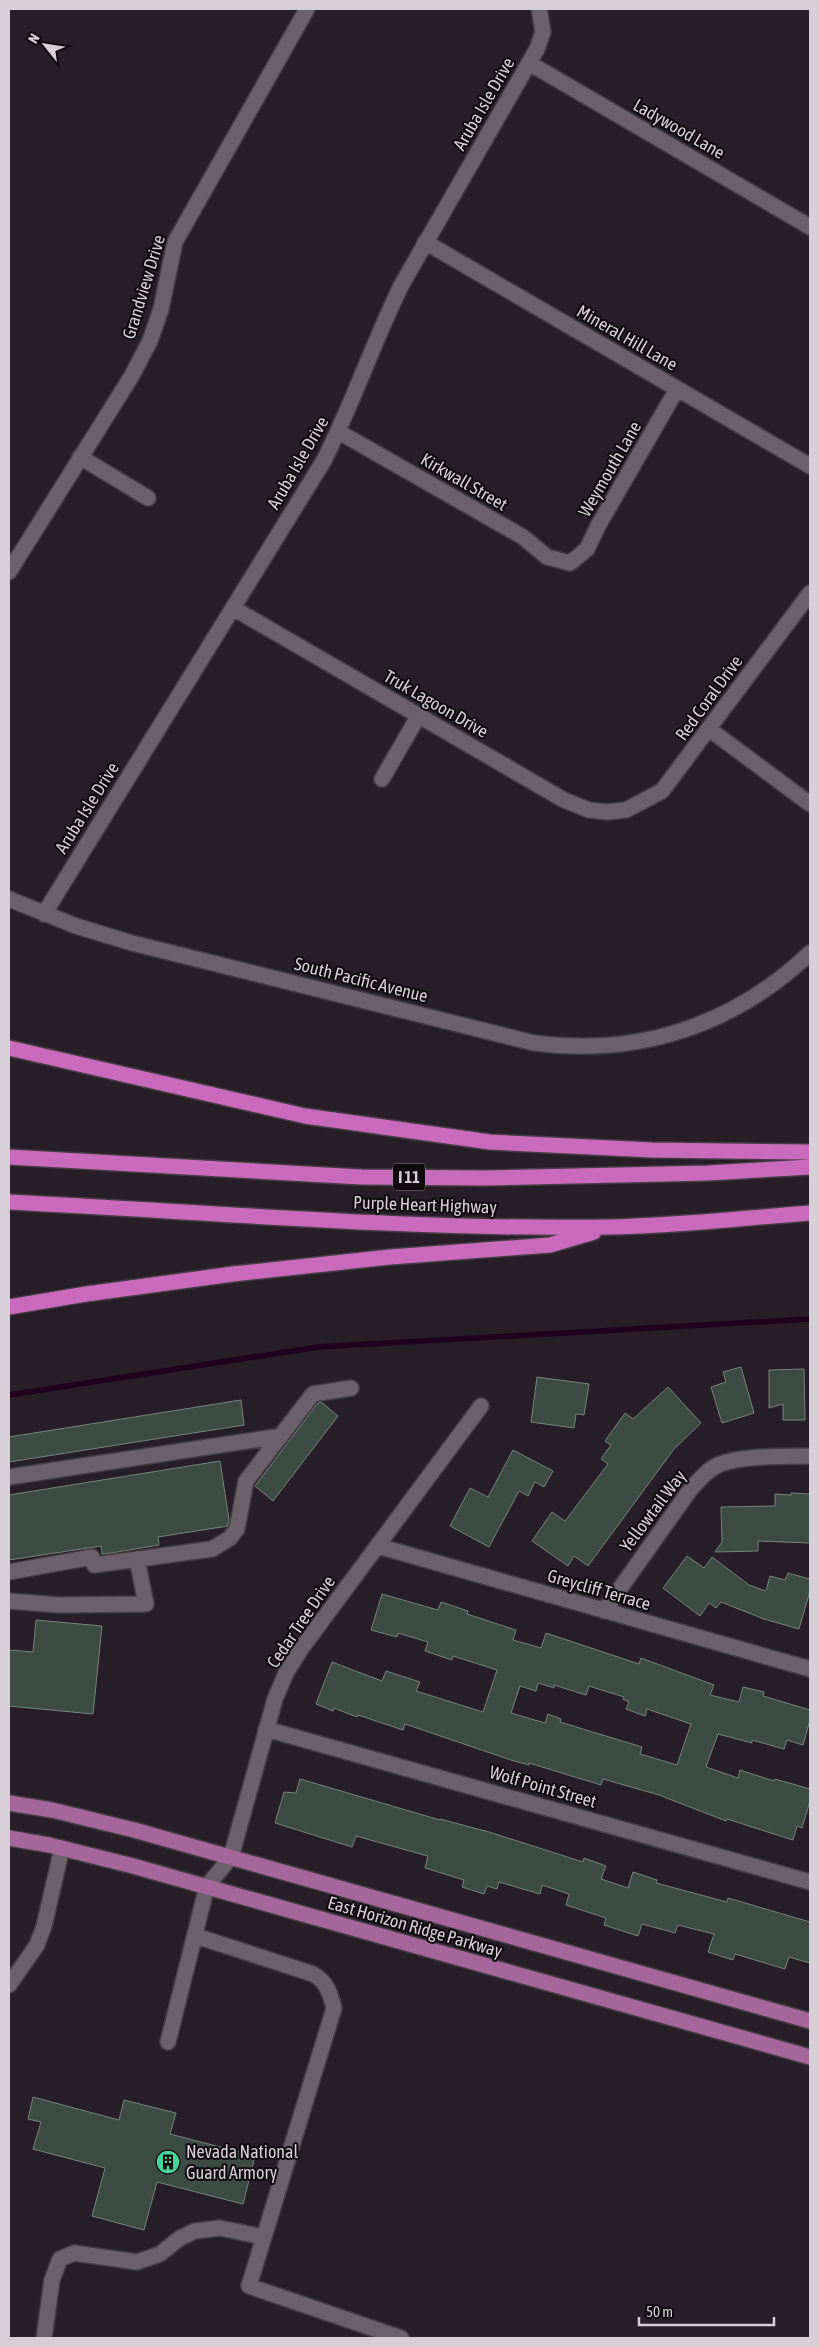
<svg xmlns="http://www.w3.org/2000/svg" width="819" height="2347" font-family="'Asap Condensed',sans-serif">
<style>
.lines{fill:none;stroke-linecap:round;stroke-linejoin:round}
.stream{stroke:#20001d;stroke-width:5.5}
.building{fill:#3c4b44;stroke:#75857d;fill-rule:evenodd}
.minor-casing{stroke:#443c43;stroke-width:18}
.major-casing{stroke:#443c43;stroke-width:18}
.highway-casing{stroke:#443c43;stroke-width:18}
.minor{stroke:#6c606a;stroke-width:15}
.major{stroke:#a4669b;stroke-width:15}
.highway{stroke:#c96abc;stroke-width:15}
.labels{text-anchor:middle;stroke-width:4;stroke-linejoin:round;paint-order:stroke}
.shield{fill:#0e0a0e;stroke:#9a9499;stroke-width:1}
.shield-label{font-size:16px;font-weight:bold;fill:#d6cfd5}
.street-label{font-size:18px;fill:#d6cfd5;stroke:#0e0a0e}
.poi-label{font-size:18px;fill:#d6cfd5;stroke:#0e0a0e;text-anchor:start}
</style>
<rect width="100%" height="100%" fill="#281e27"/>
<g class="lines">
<path class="stream" d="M 9,1395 L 318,1347 L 810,1319"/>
</g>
<path class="building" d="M 741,1367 L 754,1413 L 722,1423 L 711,1387 L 726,1382 L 723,1372 Z
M 804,1369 L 805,1420 L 783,1420 L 783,1404 L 769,1408 L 769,1370 Z
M 537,1377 L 589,1384 L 584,1415 L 576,1414 L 574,1428 L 531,1422 Z
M 668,1387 L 701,1423 L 674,1449 L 588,1566 L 574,1556 L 568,1566 L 532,1541 L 552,1512 L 565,1521 L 608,1464 L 601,1459 L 611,1445 L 605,1441 L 625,1413 L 633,1419 Z
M 241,1400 L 244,1425 L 9,1462 L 9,1437 Z
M 321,1402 L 338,1416 L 273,1501 L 255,1486 L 318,1403 Z
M 513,1450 L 553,1471 L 544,1487 L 535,1482 L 528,1496 L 519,1491 L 489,1547 L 450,1526 L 470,1488 L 488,1497 Z
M 220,1461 L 229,1520 L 228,1526 L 158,1537 L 159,1545 L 105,1554 L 102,1554 L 101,1546 L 9,1560 L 9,1495 Z
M 791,1493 L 810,1494 L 810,1543 L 758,1541 L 758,1551 L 715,1552 L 722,1542 L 721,1507 L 775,1506 L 775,1494 L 791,1495 Z
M 687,1556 L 704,1568 L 712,1557 L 749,1585 L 766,1591 L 770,1576 L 785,1580 L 788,1573 L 810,1579 L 810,1591 L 799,1629 L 764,1619 L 721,1602 L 716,1608 L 709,1603 L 700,1616 L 663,1588 Z
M 382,1594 L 438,1610 L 441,1602 L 468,1611 L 467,1614 L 516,1630 L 513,1640 L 541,1648 L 546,1633 L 639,1664 L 641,1658 L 714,1685 L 710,1695 L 739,1702 L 743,1687 L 764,1692 L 763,1696 L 810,1710 L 810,1720 L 803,1745 L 787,1740 L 784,1749 L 752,1740 L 752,1743 L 718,1734 L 706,1767 L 738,1778 L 740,1770 L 774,1781 L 775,1779 L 810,1789 L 810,1801 L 802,1828 L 797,1826 L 793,1840 L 727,1819 L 726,1821 L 659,1795 L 603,1779 L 601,1785 L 529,1763 L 529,1765 L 514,1761 L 405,1724 L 403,1730 L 358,1715 L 357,1717 L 334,1708 L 333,1711 L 316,1704 L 332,1662 L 382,1681 L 386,1671 L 420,1682 L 416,1691 L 483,1712 L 497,1670 L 453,1656 L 452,1660 L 425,1651 L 428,1642 L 398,1633 L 397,1637 L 371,1630 ZM 538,1683 L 554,1688 L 554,1685 L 586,1695 L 589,1686 L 624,1697 L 623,1699 L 629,1702 L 626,1709 L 645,1716 L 647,1709 L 691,1724 L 677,1765 L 640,1754 L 642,1747 L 560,1722 L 561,1719 L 548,1714 L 545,1723 L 511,1713 L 520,1686 L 536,1691 Z
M 36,1620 L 102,1626 L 93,1714 L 9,1706 L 9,1650 L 33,1652 Z
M 300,1779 L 440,1820 L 440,1819 L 489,1832 L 583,1862 L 584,1858 L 606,1866 L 601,1879 L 628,1888 L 633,1872 L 657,1880 L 656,1883 L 727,1902 L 728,1898 L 810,1922 L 810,1963 L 789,1957 L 785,1969 L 735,1954 L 733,1960 L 708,1952 L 714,1934 L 678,1925 L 675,1933 L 642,1924 L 638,1936 L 604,1925 L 606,1918 L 566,1905 L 569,1894 L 542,1885 L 540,1894 L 499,1882 L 497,1889 L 487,1886 L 484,1894 L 462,1887 L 464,1880 L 425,1868 L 428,1856 L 424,1855 L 356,1836 L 352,1847 L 275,1823 L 284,1792 L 296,1793 Z
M 33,2097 L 119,2120 L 124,2100 L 176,2113 L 170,2134 L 255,2156 L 243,2204 L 157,2182 L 144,2230 L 92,2216 L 105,2168 L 33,2149 L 41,2122 L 28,2119 Z"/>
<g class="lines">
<g class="minor-casing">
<path id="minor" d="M 529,63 L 810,227
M 425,242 L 810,466
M 339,432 L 523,537 L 547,557 L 570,563 L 587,549 L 598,526 L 677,389
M 80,457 L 148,498
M 9,572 L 131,377 L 150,341 L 161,309 L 175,242 L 307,9
M 233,608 L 564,800 L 589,810 L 607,812 L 626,810 L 662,791 L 810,593
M 709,729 L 810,804
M 382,779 L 419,715
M 9,899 L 76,926 L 132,943 L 534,1043 C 639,1057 734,1025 810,953
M 44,914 L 323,462 C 353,404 373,342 402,284 L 537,49 L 543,32 L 539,9
M 9,1477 L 281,1436
M 378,1546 L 810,1669
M 9,1572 L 92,1557 L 94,1565 L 212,1549 L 230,1538 L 237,1529 L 246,1481 L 313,1394 L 351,1388
M 9,1601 L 59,1605 L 146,1604 L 137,1559
M 604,1611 L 690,1490 C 699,1480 708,1469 720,1464 C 745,1455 783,1457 810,1456
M 266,1729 L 810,1882
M 196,1936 L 313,1974 C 327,1982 330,1993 334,2008 L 249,2286 L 401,2338
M 9,1985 L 37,1945 L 44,1926 L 62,1848
M 168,2042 L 207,1886 L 231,1857 L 275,1699 L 286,1673 L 301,1649 L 481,1406
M 44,2338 L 52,2280 L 60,2259 L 74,2253 L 137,2262 L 160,2254 L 180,2238 L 195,2231 L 220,2228 L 263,2237"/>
</g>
<g class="major-casing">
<path id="major" d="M 9,1803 L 52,1810 L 134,1830 L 810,2021
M 9,1838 L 49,1845 L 133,1866 L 810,2057"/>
</g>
<g class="highway-casing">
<path id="highway" d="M 9,1048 L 305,1116 L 490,1142 L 652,1150 L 810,1152
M 9,1157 L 361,1177 L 484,1178 L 708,1173 L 810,1167
M 9,1202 C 209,1212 409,1230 609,1227 C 676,1226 743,1218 810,1213
M 9,1307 L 86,1294 L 233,1274 L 390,1257 L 550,1245 L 594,1232"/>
</g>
<use href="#minor" class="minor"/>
<use href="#major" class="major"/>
<use href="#highway" class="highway"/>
</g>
<defs>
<g id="building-disc" transform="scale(1.25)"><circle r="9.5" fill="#46d49e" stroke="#0e0a0e"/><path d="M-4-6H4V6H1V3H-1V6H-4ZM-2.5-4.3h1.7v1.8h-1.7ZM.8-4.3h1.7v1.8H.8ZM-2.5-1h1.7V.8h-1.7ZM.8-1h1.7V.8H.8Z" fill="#111"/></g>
</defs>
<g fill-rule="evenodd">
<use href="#building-disc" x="168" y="2162"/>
</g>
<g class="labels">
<rect class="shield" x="393" y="1163.5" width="32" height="27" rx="4"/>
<g class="shield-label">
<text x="409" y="1183">I 11</text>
</g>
<g class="street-label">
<text transform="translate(484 104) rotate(-60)" y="6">Aruba Isle Drive</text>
<text transform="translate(679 129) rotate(30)" y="6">Ladywood Lane</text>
<text transform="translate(144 287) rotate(-73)" y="6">Grandview Drive</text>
<text transform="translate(627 338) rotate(30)" y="6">Mineral Hill Lane</text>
<text transform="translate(298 463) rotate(-60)" y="6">Aruba Isle Drive</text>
<text transform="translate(610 469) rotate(-60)" y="6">Weymouth Lane</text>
<text transform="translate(464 482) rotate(30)" y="6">Kirkwall Street</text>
<text transform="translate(709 698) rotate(-54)" y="6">Red Coral Drive</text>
<text transform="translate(436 704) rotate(30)" y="6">Truk Lagoon Drive</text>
<text transform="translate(87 808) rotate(-58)" y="6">Aruba Isle Drive</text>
<text transform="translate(361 980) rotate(14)" y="6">South Pacific Avenue</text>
<text transform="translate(425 1205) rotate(2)" y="6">Purple Heart Highway</text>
<text transform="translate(653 1511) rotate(-53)" y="6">Yellowtail Way</text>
<text transform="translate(599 1590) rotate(16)" y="6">Greycliff Terrace</text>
<text transform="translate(301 1622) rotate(-56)" y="6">Cedar Tree Drive</text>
<text transform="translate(543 1787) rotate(16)" y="6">Wolf Point Street</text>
<text transform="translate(415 1927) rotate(16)" y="6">East Horizon Ridge Parkway</text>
</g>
<g class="poi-label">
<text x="186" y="2158">Nevada National<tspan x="186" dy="21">Guard Armory</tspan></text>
</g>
</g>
<rect width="819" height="2347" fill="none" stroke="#d6cfd5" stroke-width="20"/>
<g transform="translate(45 45) rotate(300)" stroke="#0e0a0e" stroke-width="4" paint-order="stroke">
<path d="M0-4L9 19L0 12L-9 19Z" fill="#d6cfd5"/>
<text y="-8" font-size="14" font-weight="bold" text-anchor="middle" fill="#d6cfd5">N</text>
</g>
<path d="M639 2317v8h135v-8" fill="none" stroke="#d6cfd5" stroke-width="2.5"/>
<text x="646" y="2317" font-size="15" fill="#d6cfd5" stroke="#0e0a0e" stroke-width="4" paint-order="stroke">50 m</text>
</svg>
